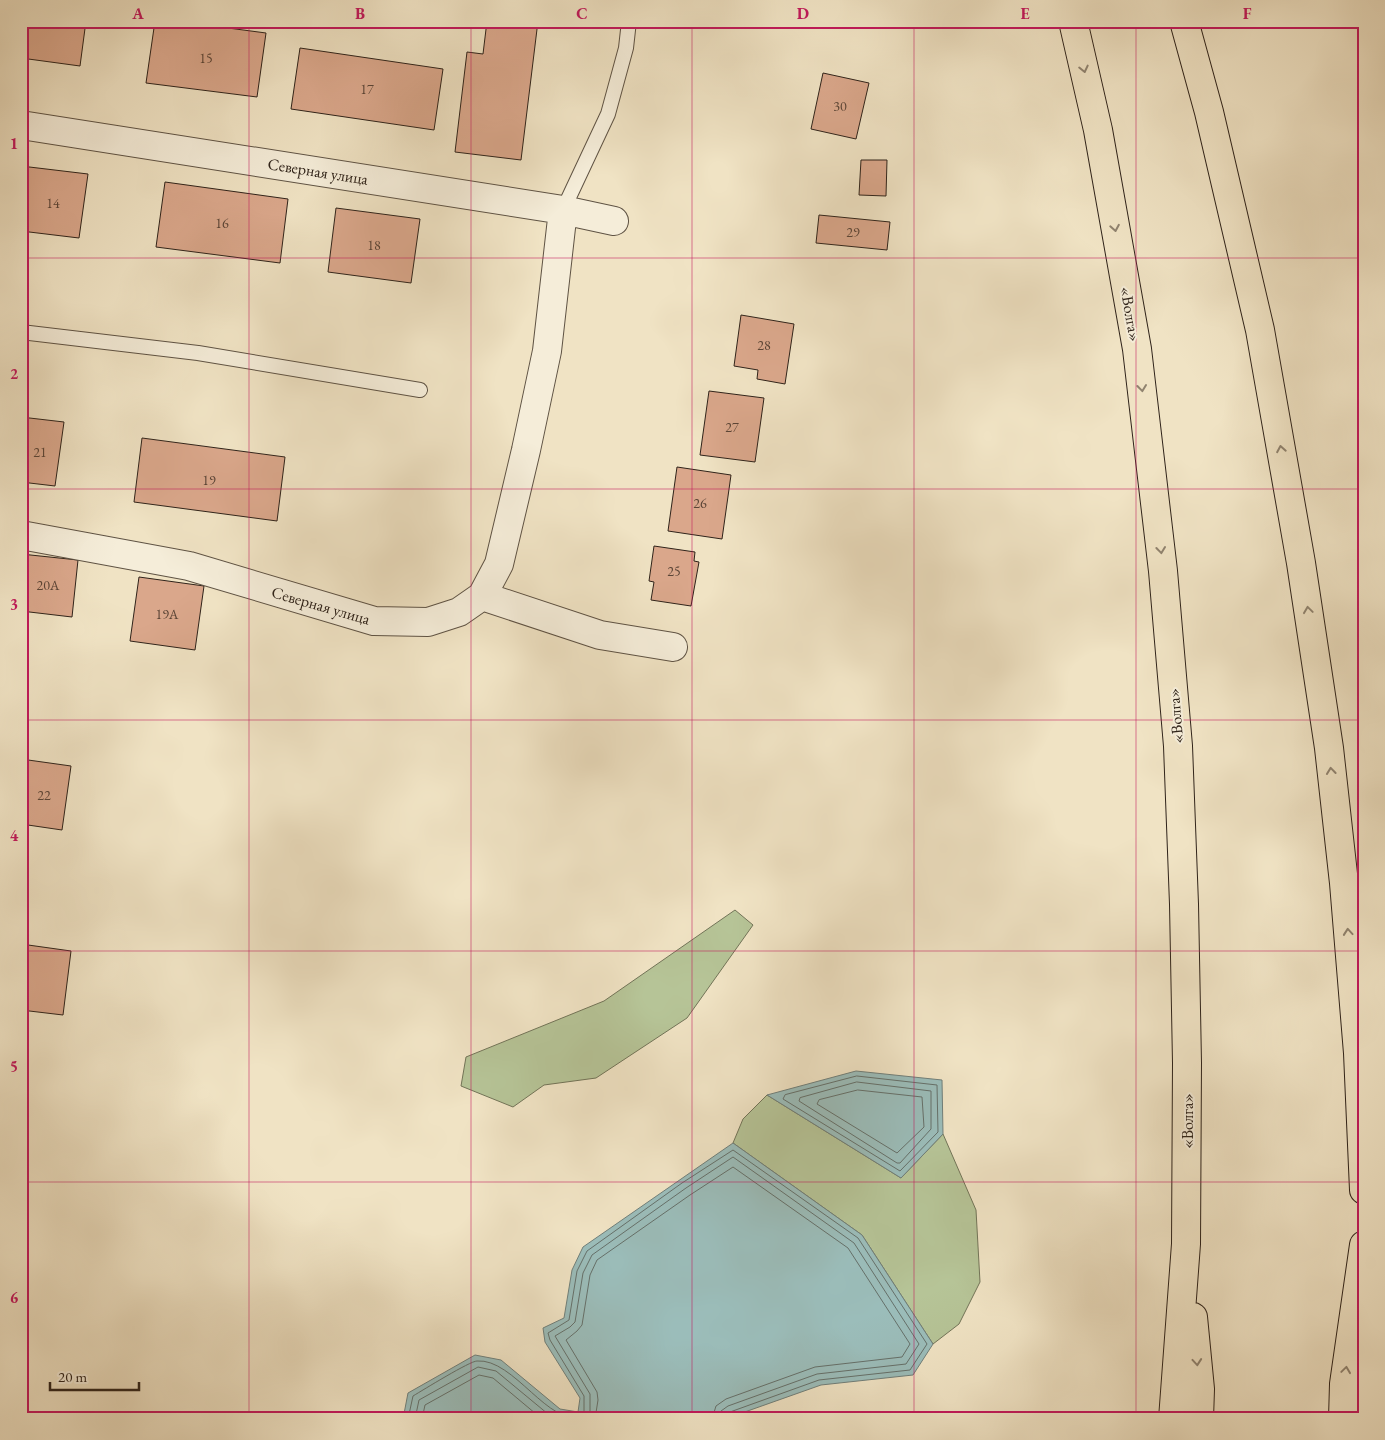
<svg xmlns="http://www.w3.org/2000/svg" width="1385" height="1440" font-family="'EB Garamond',serif">
<style>
.green{fill:#b6c497;stroke:#727458}
.water{fill:#9bbdba;stroke:#707f7a}
.lines{fill:none;stroke-linecap:round;stroke-linejoin:round}
.shore{stroke:#65706a;stroke-width:1}
.building{fill:#daa78b;stroke:#2f231a}
.lane-casing{stroke:#5f5344;stroke-width:16}
.street-casing{stroke:#5f5344;stroke-width:30}
.highway-casing{stroke:#2f231a;stroke-width:30}
.lane{stroke:#f5edd9;stroke-width:14}
.street{stroke:#f5edd9;stroke-width:28}
.highway{stroke:#f0e3c4;stroke-width:28}
.oneway{stroke:#90836f}
.grid{fill:none;stroke:#c2185b;stroke-width:1;stroke-opacity:0.55}
.labels{text-anchor:middle;stroke-width:4;stroke-linejoin:round;paint-order:stroke}
.number-label{font-size:14px;fill:#5a4436}
.street-label{font-size:16px;fill:#2f231a;stroke:#f5edd9}
.neatline{fill:none;stroke:#c2185b;stroke-width:2}
.grid-label{font-size:16px;text-anchor:middle;font-weight:bold;fill:#c2185b}
</style>
<rect width="100%" height="100%" fill="#f0e3c4"/>
<filter id="stains"><feTurbulence type="fractalNoise" baseFrequency=".004" numOctaves="4"/><feColorMatrix values="0 0 0 0 .2 0 0 0 0 .09 0 0 0 0 .02 0 0 0 .5 -.17"/></filter>
<radialGradient id="worn" r=".72"><stop offset=".6" stop-color="#630" stop-opacity="0"/><stop offset="1" stop-color="#630" stop-opacity=".3"/></radialGradient>
<path class="green" d="M 735,910 L 753,925 L 687,1018 L 596,1078 L 544,1085 L 513,1107 L 461,1086 L 466,1057 L 604,1001 Z
M 767,1095 L 901,1178 L 943,1134 L 976,1210 L 980,1282 L 959,1324 L 933,1344 L 862,1235 L 733,1143 L 743,1119 Z"/>
<path class="water" d="M 856,1071 L 942,1080 L 943,1134 L 901,1178 L 767,1095 Z
M 733,1143 L 862,1235 L 933,1344 L 913,1375 L 821,1385 L 725,1419 L 403,1419 L 408,1393 L 475,1355 L 501,1360 L 560,1409 L 578,1412 L 580,1398 L 545,1342 L 543,1328 L 564,1318 L 572,1270 L 583,1247 Z"/>
<g class="lines">
<path class="shore" d="M 857,1076 L 937,1085 L 938,1132 L 900,1171 L 783,1099 L 785,1095 Z
M 857,1082 L 931,1091 L 931,1129 L 900,1163 L 897,1163 L 799,1101 L 800,1098 Z
M 858,1090 L 922,1097 L 924,1127 L 897,1153 L 817,1104 L 819,1100 Z
M 408,1419 L 413,1396 C 423,1390 470,1361 477,1361 C 514,1358 550,1429 581,1415 L 584,1411 L 584,1396 L 550,1340 L 548,1333 L 569,1320 L 577,1271 L 587,1251 L 682,1183 L 733,1150 L 858,1238 L 927,1344 L 910,1370 L 819,1380 L 730,1412 L 727,1414 L 726,1419
M 415,1419 L 419,1400 L 478,1367 L 496,1371 L 554,1419
M 422,1419 L 425,1405 L 479,1375 L 493,1378 L 542,1419
M 587,1419 L 590,1412 L 590,1394 L 555,1336 L 570,1327 L 575,1322 L 583,1273 L 592,1255 L 686,1188 L 733,1157 L 854,1243 L 919,1344 L 906,1364 L 817,1374 L 728,1406 L 721,1411 L 720,1419
M 595,1419 L 598,1400 L 597,1392 L 566,1340 L 577,1331 L 582,1325 L 590,1275 L 597,1260 L 690,1195 L 733,1167 L 848,1248 L 910,1344 L 902,1357 L 815,1367 L 726,1399 L 716,1406 L 712,1419"/>
</g>
<path class="building" d="M 21,21 L 86,21 L 80,66 L 21,58 Z
M 155,21 L 175,21 L 266,33 L 257,97 L 146,83 Z
M 487,21 L 538,21 L 521,160 L 455,152 L 467,52 L 483,54 Z
M 300,48 L 443,69 L 434,130 L 291,109 Z
M 823,73 L 869,83 L 856,139 L 811,129 Z
M 861,160 L 887,160 L 886,196 L 859,195 Z
M 21,166 L 88,174 L 79,238 L 21,231 Z
M 165,182 L 288,199 L 280,263 L 156,247 Z
M 336,208 L 420,219 L 411,283 L 328,272 Z
M 819,215 L 890,222 L 887,250 L 816,243 Z
M 741,315 L 794,324 L 785,384 L 757,379 L 758,370 L 734,366 Z
M 709,391 L 764,398 L 755,462 L 700,455 Z
M 21,417 L 64,422 L 55,486 L 21,482 Z
M 142,438 L 285,457 L 277,521 L 134,502 Z
M 677,467 L 731,475 L 722,539 L 668,531 Z
M 654,546 L 695,552 L 694,561 L 699,562 L 691,606 L 651,600 L 654,582 L 649,581 Z
M 21,554 L 78,560 L 72,617 L 21,611 Z
M 139,577 L 204,586 L 195,650 L 130,641 Z
M 21,759 L 71,766 L 62,830 L 21,824 Z
M 21,944 L 71,951 L 63,1015 L 21,1010 Z"/>
<g class="lines">
<g class="lane-casing">
<path id="lane" d="M 563,210 L 608,114 L 626,48 L 629,21
M 21,332 L 198,353 L 420,390"/>
</g>
<g class="street-casing">
<path id="street" d="M 21,125 L 563,210 L 614,221
M 21,535 L 189,566 L 374,621 L 428,622 L 459,612 L 482,596 L 600,635 L 673,647
M 482,596 L 499,564 L 526,450 L 547,351 L 563,210"/>
</g>
<g class="highway-casing">
<path id="highway" d="M 1073,21 L 1098,130 L 1137,349 L 1163,571 L 1178,746 L 1184,904 L 1187,1063 L 1186,1244 L 1173,1419
M 1184,21 L 1209,112 L 1260,330 L 1301,563 L 1329,748 L 1344,883 L 1358,1053 L 1364,1190
M 1193,1317 L 1200,1389 L 1199,1419
M 1343,1419 L 1344,1384 L 1364,1245"/>
</g>
<use href="#lane" class="lane"/>
<use href="#street" class="street"/>
<use href="#highway" class="highway"/>
</g>
<defs><path id="oneway-chevron" d="M-2-3.5L2.5 0L-2 3.5" fill="none" stroke-width="1.6" stroke-linecap="round" stroke-linejoin="round" transform="scale(1.25)"/></defs>
<g class="oneway">
<use href="#oneway-chevron" transform="translate(1084 69) rotate(77)"/>
<use href="#oneway-chevron" transform="translate(1115 228) rotate(80)"/>
<use href="#oneway-chevron" transform="translate(1142 388) rotate(83)"/>
<use href="#oneway-chevron" transform="translate(1281 449) rotate(-100)"/>
<use href="#oneway-chevron" transform="translate(1161 550) rotate(83)"/>
<use href="#oneway-chevron" transform="translate(1308 610) rotate(-98)"/>
<use href="#oneway-chevron" transform="translate(1331 771) rotate(-96)"/>
<use href="#oneway-chevron" transform="translate(1348 932) rotate(-95)"/>
<use href="#oneway-chevron" transform="translate(1197 1362) rotate(85)"/>
<use href="#oneway-chevron" transform="translate(1346 1370) rotate(-82)"/>
</g>
<path class="grid" d="M 249,21 L 249,1419M 471,21 L 471,1419M 692,21 L 692,1419M 914,21 L 914,1419M 1136,21 L 1136,1419M 21,258 L 1364,258M 21,489 L 1364,489M 21,720 L 1364,720M 21,951 L 1364,951M 21,1182 L 1364,1182"/>
<g class="labels">
<g class="number-label">
<text x="206" y="63">15</text>
<text x="367" y="94">17</text>
<text x="840" y="111">30</text>
<text x="53" y="208">14</text>
<text x="222" y="228">16</text>
<text x="853" y="237">29</text>
<text x="374" y="250">18</text>
<text x="764" y="350">28</text>
<text x="732" y="432">27</text>
<text x="40" y="457">21</text>
<text x="209" y="485">19</text>
<text x="700" y="508">26</text>
<text x="674" y="576">25</text>
<text x="48" y="590">20А</text>
<text x="167" y="619">19А</text>
<text x="44" y="800">22</text>
</g>
<g class="street-label">
<text transform="translate(318 171) rotate(9)" y="6">Северная улица</text>
<text transform="translate(1131 314) rotate(80)" y="6">«Волга»</text>
<text transform="translate(321 605) rotate(16)" y="6">Северная улица</text>
<text transform="translate(1175 716) rotate(-95)" y="6">«Волга»</text>
<text transform="translate(1187 1121) rotate(-90)" y="6">«Волга»</text>
</g>
</g>
<rect width="1385" height="1440" fill="none" stroke="#f0e3c4" stroke-width="55"/>
<path d="M50 1382v8h89v-8" fill="none" stroke="#2f231a" stroke-width="2.5"/>
<text x="58" y="1382" font-size="15" fill="#2f231a" stroke="#f5edd9" stroke-width="4" paint-order="stroke">20 m</text>
<rect x="28" y="28" width="1330" height="1384" class="neatline"/>
<g class="grid-label">
<text x="138" y="19">A</text>
<text x="360" y="19">B</text>
<text x="582" y="19">C</text>
<text x="803" y="19">D</text>
<text x="1025" y="19">E</text>
<text x="1247" y="19">F</text>
<text x="14" y="149">1</text>
<text x="14" y="379">2</text>
<text x="14" y="610">3</text>
<text x="14" y="841">4</text>
<text x="14" y="1072">5</text>
<text x="14" y="1303">6</text>
</g>
<rect width="100%" height="100%" filter="url(#stains)"/>
<rect width="100%" height="100%" fill="url(#worn)"/>
</svg>
